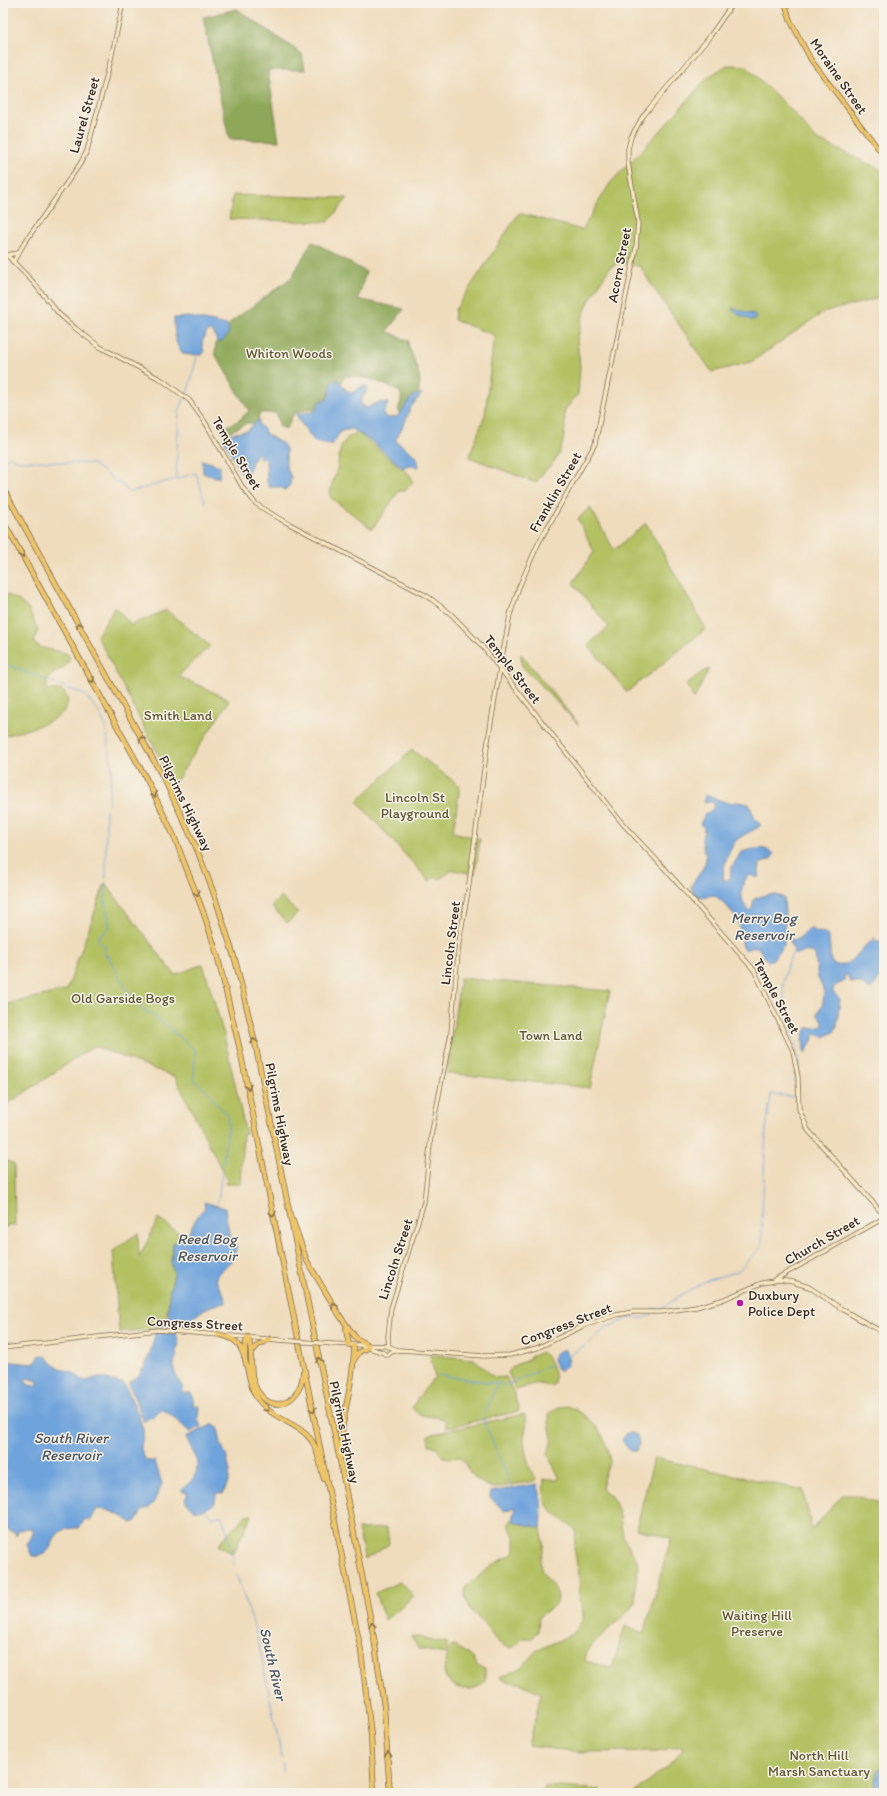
<svg xmlns="http://www.w3.org/2000/svg" width="887" height="1796" font-family="Itim,sans-serif">
<style>
.green{fill:#b3c163;stroke:#777640}
.forest{fill:#8ea759;stroke:#64683c}
.water{fill:#6ea3db;stroke:#54667c;fill-rule:evenodd}
.lines{fill:none;stroke-linecap:round;stroke-linejoin:round}
.stream{stroke:#6ea3db;stroke-width:1}
.secondary-casing{stroke:#7a6855;stroke-width:5}
.primary-casing{stroke:#7a6855;stroke-width:5.5}
.highway-casing{stroke:#7a6855;stroke-width:6}
.secondary{stroke:#f8e8c3;stroke-width:3.5}
.primary{stroke:#eec569;stroke-width:4}
.highway{stroke:#eec569;stroke-width:4.5}
.secondary-bridge-casing{stroke:#7a6855;stroke-width:5;stroke-linecap:butt}
.secondary-bridge{stroke:#f8e8c3;stroke-width:3.5}
.oneway{stroke:#8c7040}
.poi-dot{fill:#b5179e;stroke:#f7f3e8;stroke-width:1.5}
.labels{text-anchor:middle;stroke-width:3;stroke-linejoin:round;paint-order:stroke}
.street-label{font-size:14px;fill:#3b2a1e;stroke:#f7f3e8}
.park-label{font-size:14px;fill:#5f5733;stroke:#f7f3e8}
.poi-label{font-size:14px;fill:#3b2a1e;stroke:#f7f3e8;text-anchor:start}
.water-label{font-size:15px;font-style:italic;fill:#4d5460;stroke:#f7f3e8}
</style>
<rect width="100%" height="100%" fill="#f7f3e8"/>
<filter id="ink" filterUnits="userSpaceOnUse"><feTurbulence type="fractalNoise" baseFrequency=".025" numOctaves="2"/><feDisplacementMap in="SourceGraphic" scale="8" xChannelSelector="R" yChannelSelector="G"/><feConvolveMatrix kernelMatrix="1 2 1 2 8 2 1 2 1" color-interpolation-filters="sRGB"/></filter>
<filter id="wash" filterUnits="userSpaceOnUse"><feTurbulence type="fractalNoise" baseFrequency=".012" numOctaves="4" result="noise"/><feDisplacementMap in="SourceGraphic" scale="16" xChannelSelector="R" yChannelSelector="G"/><feGaussianBlur stdDeviation="0.9" result="paint"/><feColorMatrix in="noise" values="0 0 0 0 0 0 0 0 0 0 0 0 0 0 0 0 0 1.4 0 .05"/><feComposite in="paint" operator="in"/></filter>
<g filter="url(#wash)">
<rect width="100%" height="100%" fill="#efdcbc"/>
<path class="green" d="M 727,65 L 746,66 L 792,111 L 816,139 L 884,171 L 884,297 L 824,312 L 751,362 L 712,372 L 650,283 L 641,267 L 621,262 L 610,267 L 589,301 L 583,316 L 577,341 L 580,366 L 578,394 L 564,411 C 566,425 565,442 558,455 C 554,464 542,472 536,483 L 469,457 L 485,415 L 494,335 L 454,320 L 455,310 L 519,213 L 582,230 L 610,183 L 663,128 L 707,78 Z
M 233,195 L 348,198 L 328,222 L 229,219 Z
M 358,433 L 410,475 L 413,481 L 405,491 L 399,491 L 372,529 L 330,497 C 330,488 333,482 336,473 C 341,457 336,439 358,433 Z
M 590,507 L 614,550 L 646,523 L 706,629 L 627,692 L 588,645 L 609,627 L 573,583 L 594,552 L 578,519 Z
M 3,593 L 18,600 L 29,610 L 38,630 L 34,643 C 42,653 75,648 69,661 C 64,672 44,672 47,689 C 58,692 63,684 68,701 C 67,706 65,711 61,714 C 53,723 16,733 3,736 Z
M 115,607 L 131,625 L 166,610 L 210,646 L 178,676 L 226,698 L 229,701 L 172,787 L 161,760 L 97,636 Z
M 521,654 L 579,725 L 522,666 Z
M 709,669 L 694,699 L 686,684 L 702,672 Z
M 412,750 L 460,786 L 453,832 L 480,839 L 475,874 L 452,870 L 440,879 L 435,877 L 429,881 L 357,801 Z
M 105,883 L 175,975 L 203,964 L 224,1035 L 246,1134 L 243,1135 L 240,1184 L 225,1184 L 227,1180 L 175,1077 L 94,1046 L 3,1107 L 3,1020 L 5,1019 L 8,1004 L 67,990 Z
M 281,897 L 298,913 L 287,923 L 271,906 Z
M 460,978 L 610,991 L 590,1088 L 447,1073 Z
M 3,1159 L 14,1164 L 15,1225 L 3,1227 Z
M 158,1219 L 188,1239 L 173,1277 L 177,1282 L 161,1329 L 119,1332 L 113,1251 L 138,1233 L 139,1258 Z
M 542,1352 C 551,1359 556,1373 554,1384 C 548,1389 542,1382 534,1384 C 527,1385 522,1390 515,1389 L 508,1372 L 515,1365 L 528,1360 L 530,1357 Z
M 431,1355 L 474,1359 L 495,1378 L 506,1377 L 513,1391 L 519,1411 L 446,1428 L 446,1421 C 437,1413 419,1421 412,1407 L 420,1395 L 435,1377 L 430,1356 Z
M 568,1406 C 594,1418 606,1433 610,1462 L 604,1476 L 602,1489 L 610,1495 L 615,1502 L 620,1516 L 623,1537 L 637,1560 L 638,1567 L 635,1588 L 636,1602 C 627,1617 583,1645 585,1661 L 612,1668 L 625,1626 L 644,1634 L 671,1538 L 636,1529 L 654,1458 L 803,1490 L 812,1530 L 842,1495 L 851,1495 L 884,1504 L 884,1764 L 877,1772 L 873,1793 L 634,1793 L 667,1767 L 683,1749 L 682,1746 L 657,1751 L 579,1752 L 529,1746 L 541,1693 L 522,1684 L 502,1680 L 500,1677 L 512,1672 L 521,1667 L 536,1651 L 574,1633 L 583,1619 L 583,1613 L 579,1599 L 579,1575 L 574,1548 L 576,1535 L 575,1528 C 552,1512 542,1511 544,1479 L 558,1479 L 559,1477 L 548,1454 L 552,1439 L 549,1423 L 549,1413 L 560,1407 Z
M 524,1414 C 529,1423 525,1428 524,1438 C 524,1449 529,1472 537,1480 L 534,1481 L 494,1488 C 476,1483 469,1472 461,1457 C 456,1457 450,1459 444,1457 C 438,1453 437,1445 429,1445 L 428,1435 Z
M 247,1515 L 252,1515 L 233,1554 L 219,1546 L 222,1539 Z
M 512,1520 L 519,1523 L 541,1528 C 542,1535 544,1542 543,1549 C 543,1556 539,1561 541,1568 C 543,1578 564,1592 556,1603 C 552,1609 544,1612 539,1617 L 538,1632 L 531,1638 L 523,1638 L 513,1648 C 496,1647 493,1634 483,1622 C 479,1617 471,1612 468,1606 C 465,1600 465,1594 465,1587 L 494,1564 L 511,1555 L 515,1550 L 515,1538 L 508,1524 Z
M 387,1528 L 389,1544 L 365,1560 L 358,1529 Z
M 400,1582 L 414,1596 L 385,1620 L 375,1593 Z
M 412,1636 L 448,1643 L 445,1654 L 418,1649 Z
M 455,1646 L 473,1658 L 478,1667 L 485,1669 L 485,1681 C 472,1696 447,1689 444,1671 C 444,1668 445,1665 446,1662 C 447,1656 445,1652 451,1647 Z
M 545,1786 L 601,1790 L 602,1793 L 540,1793 Z"/>
<path class="forest" d="M 237,9 L 302,54 L 305,70 L 268,70 L 279,141 L 229,139 L 203,17 Z
M 312,241 L 366,272 L 358,299 L 404,309 L 387,331 L 409,341 L 408,344 C 419,373 431,390 401,414 L 398,410 L 401,401 L 401,393 C 381,382 368,376 345,376 L 330,404 L 294,413 L 286,429 L 280,427 L 276,413 L 260,413 L 256,424 L 247,423 L 224,435 L 221,429 L 238,421 L 249,411 L 215,354 L 216,343 L 231,322 L 292,277 Z"/>
<path class="water" d="M 732,308 L 754,314 L 756,318 L 755,320 L 751,321 C 745,316 735,316 732,308 Z
M 190,317 L 227,325 L 229,332 C 226,337 223,343 217,342 L 214,333 L 210,331 L 207,332 L 202,342 L 204,353 L 201,355 C 195,354 190,356 185,354 C 174,350 174,327 174,318 Z
M 335,380 L 338,380 L 347,391 L 352,393 L 362,386 L 367,386 C 368,393 360,397 361,405 L 368,408 C 375,403 379,401 388,403 L 383,415 L 388,418 L 398,416 L 412,397 L 421,393 L 422,394 L 411,407 L 405,422 L 396,439 L 396,441 L 417,457 L 419,466 L 417,467 L 408,465 L 403,468 L 371,441 L 352,429 L 341,431 L 332,445 L 315,442 L 301,423 L 296,414 L 312,412 L 316,410 L 319,402 L 328,398 L 332,383 Z
M 259,419 L 259,425 L 264,429 L 266,434 L 283,444 L 286,449 L 286,466 L 291,477 L 290,485 L 285,490 L 280,487 L 269,487 L 267,482 L 266,458 L 259,459 L 260,454 L 258,453 C 250,460 251,472 244,479 L 224,440 L 225,434 C 233,435 239,431 247,431 Z
M 202,460 L 220,466 L 219,478 L 203,473 Z
M 705,795 L 728,803 L 739,802 L 749,804 L 755,819 L 760,824 L 760,826 C 753,831 741,835 735,842 C 729,851 721,870 724,881 L 730,878 L 732,867 L 741,852 C 754,849 763,845 774,854 L 771,859 L 760,864 L 758,878 L 750,875 C 739,882 739,902 749,911 L 752,909 L 754,899 C 764,895 774,892 784,898 L 785,913 L 784,945 L 772,960 L 769,962 C 763,957 761,950 756,946 L 745,950 C 740,944 743,939 741,932 C 738,917 726,903 714,895 L 701,897 L 694,895 L 691,886 C 696,877 705,869 706,858 C 706,852 702,847 702,840 C 702,836 704,833 704,828 L 700,824 L 705,814 L 713,809 L 714,803 L 712,802 L 704,802 Z
M 810,928 L 816,932 L 825,933 L 829,938 L 831,962 C 845,973 856,954 865,946 C 868,943 872,941 875,937 L 874,940 L 877,942 L 884,942 L 884,973 C 876,976 878,987 869,989 L 860,983 L 850,982 L 847,975 L 844,975 L 844,981 C 839,985 833,984 833,992 L 840,999 L 837,1026 L 834,1032 L 824,1037 L 815,1034 L 806,1053 L 804,1051 C 803,1042 802,1036 807,1028 L 820,1027 L 823,1025 L 823,1021 L 817,1015 L 823,1003 L 824,991 L 818,978 L 815,954 C 809,950 801,952 795,955 L 793,949 L 790,944 L 790,940 L 798,939 Z
M 204,1202 L 225,1208 L 229,1234 L 237,1247 L 232,1260 L 216,1276 C 215,1286 227,1293 226,1303 C 206,1305 199,1312 186,1325 L 155,1327 L 157,1319 L 165,1320 L 168,1317 L 169,1295 L 174,1274 L 171,1262 L 173,1243 C 189,1241 193,1217 205,1208 Z
M 155,1332 L 176,1333 L 179,1345 L 176,1350 C 178,1357 175,1358 174,1365 C 173,1373 179,1381 183,1388 L 182,1393 L 191,1393 L 194,1399 L 193,1405 L 199,1406 L 198,1419 L 201,1427 L 190,1432 C 185,1429 166,1408 161,1410 C 159,1410 157,1414 154,1416 C 150,1418 148,1418 144,1422 L 129,1383 L 140,1374 L 141,1370 L 144,1369 C 148,1357 154,1344 155,1332 Z
M 564,1349 L 569,1357 L 567,1367 L 560,1370 L 557,1369 L 553,1360 L 556,1353 Z
M 40,1355 C 48,1355 50,1362 56,1366 C 65,1371 76,1372 82,1380 L 87,1381 L 94,1378 L 105,1378 L 111,1381 L 124,1383 C 130,1397 138,1411 142,1426 C 147,1443 134,1444 147,1461 L 155,1461 L 162,1484 L 153,1504 L 149,1508 L 144,1509 L 135,1522 L 131,1523 C 125,1516 108,1509 98,1509 L 95,1512 L 91,1520 L 85,1519 L 79,1528 C 73,1528 66,1528 60,1532 C 51,1538 53,1558 32,1556 L 27,1545 L 33,1534 L 33,1530 L 30,1529 L 19,1530 L 16,1536 L 16,1533 L 3,1528 L 3,1361 L 33,1364 L 37,1361 ZM 27,1378 L 38,1381 L 38,1384 L 35,1386 L 29,1385 L 25,1380 Z
M 214,1424 L 218,1427 L 221,1444 L 226,1455 L 230,1472 L 229,1480 L 223,1494 L 216,1493 L 215,1503 C 202,1513 193,1515 185,1499 L 188,1493 L 181,1490 C 206,1471 197,1461 186,1437 Z
M 627,1433 L 632,1433 L 637,1435 L 639,1444 L 636,1451 L 630,1451 L 622,1440 Z
M 537,1484 C 541,1490 543,1519 541,1528 L 519,1523 L 512,1520 L 515,1507 L 504,1511 L 490,1497 L 490,1492 Z
M 884,1764 L 884,1793 L 873,1793 L 877,1772 Z"/>
<g class="lines">
<path class="stream" d="M 187,394 L 197,357
M 177,450 L 179,412 L 184,399
M 3,459 L 10,457 L 19,461 L 35,461
M 37,461 L 93,464 L 113,479
M 176,479 L 196,473 L 205,502
M 115,480 L 130,492 L 176,479 L 177,453
M 3,663 L 85,695 L 99,712 L 105,725 L 112,767 L 108,805
M 106,810 L 106,879
M 106,883 L 105,900 L 110,928 L 98,936 L 99,942 L 106,946 L 104,952 L 106,956 L 109,957 L 111,962 L 124,984 L 125,988 L 135,997 L 141,1009 L 152,1014 L 195,1050 L 194,1080 L 212,1095 L 213,1100 L 229,1117 L 218,1202
M 793,952 L 786,969 L 783,984 L 785,1011 L 791,1024 L 800,1069
M 794,1075 L 794,1073
M 762,1218 L 766,1130 L 771,1094 L 794,1097 L 796,1085 L 794,1080
M 652,1309 L 664,1307 L 681,1295 L 706,1281 L 738,1271 L 762,1246 L 762,1221
M 588,1344 L 605,1328 L 632,1317 L 643,1318 L 651,1315
M 569,1355 L 585,1346
M 439,1375 L 507,1385 L 551,1365
M 496,1385 L 483,1419 L 511,1485
M 205,1509 L 213,1517 L 221,1516 L 227,1530 L 234,1564
M 237,1576 L 257,1635 L 282,1758
M 282,1772 L 283,1763"/>
</g>
</g>
<g filter="url(#ink)">
<g class="lines">
<g class="secondary-casing">
<path id="secondary" d="M 3,251 L 33,282 L 59,314 L 75,328 L 100,347 L 162,380 L 189,400 L 205,422 L 243,488 L 256,504 L 280,519 L 427,596 L 451,614 L 482,646 L 622,823 L 665,869 L 754,970 L 793,1051 L 798,1077 L 799,1109 L 808,1130 L 884,1215
M 6,255 L 18,253
M 13,262 L 25,242 L 80,164 L 87,151 L 111,59 L 123,3
M 774,1280 L 884,1218
M 333,1344 L 387,1346 L 398,1350
M 362,1346 L 382,1352 L 386,1355 L 388,1355 L 391,1352 L 400,1350 L 484,1356 L 510,1355 L 537,1348 L 583,1326 L 616,1315 L 633,1312 L 662,1312 L 696,1307 L 722,1300 L 762,1283 L 779,1280 L 793,1282 L 809,1287 L 845,1311 L 884,1333
M 389,1347 L 388,1337 L 391,1308 L 424,1202 L 431,1136 L 451,1033 L 459,942 L 468,891 L 487,747 L 500,668 L 510,615 L 519,587 L 538,544 L 595,444 L 636,248 L 638,222 L 628,163 L 628,149 L 631,137 L 643,116 L 708,39 L 733,3
M 3,1348 L 158,1330 L 279,1340"/>
</g>
<g class="primary-casing">
<path id="primary" d="M 785,3 L 790,20 L 811,60 L 884,156"/>
</g>
<g class="highway-casing">
<path id="highway" d="M 3,488 L 164,779 L 196,847 L 213,891 L 236,963 L 254,1038 L 342,1471 L 374,1638 L 384,1707 L 390,1793
M 3,521 L 147,780 L 174,836 L 204,914 L 217,954 L 240,1050 L 361,1651 L 371,1735 L 374,1793
M 293,1221 L 307,1261 L 340,1316 L 356,1338 L 368,1345
M 346,1329 L 349,1345
M 218,1334 C 224,1336 230,1337 235,1341 C 248,1352 247,1380 255,1395 C 270,1420 299,1422 312,1441 C 319,1452 320,1467 324,1479
M 248,1337 C 255,1355 246,1375 259,1393 C 276,1417 303,1398 303,1372
M 251,1353 L 258,1345 L 270,1339
M 245,1357 L 245,1345 L 248,1337
M 354,1360 L 359,1352 L 368,1348
M 341,1457 C 339,1420 355,1383 354,1346"/>
</g>
<use href="#secondary" class="secondary"/>
<use href="#primary" class="primary"/>
<use href="#highway" class="highway"/>
<g class="secondary-bridge-casing">
<path id="secondary-bridge" d="M 279,1340 L 333,1344"/>
</g>
<use href="#secondary-bridge" class="secondary-bridge"/>
</g>
<defs><path id="oneway-chevron" d="M-2-3.5L2.5 0L-2 3.5" fill="none" stroke-width="1.6" stroke-linecap="round" stroke-linejoin="round"/></defs>
<g class="oneway">
<use href="#oneway-chevron" transform="translate(22 555) rotate(61)"/>
<use href="#oneway-chevron" transform="translate(79 625) rotate(-119)"/>
<use href="#oneway-chevron" transform="translate(92 680) rotate(61)"/>
<use href="#oneway-chevron" transform="translate(142 739) rotate(-118)"/>
<use href="#oneway-chevron" transform="translate(154 795) rotate(64)"/>
<use href="#oneway-chevron" transform="translate(197 893) rotate(70)"/>
<use href="#oneway-chevron" transform="translate(254 1041) rotate(-102)"/>
<use href="#oneway-chevron" transform="translate(248 1087) rotate(79)"/>
<use href="#oneway-chevron" transform="translate(273 1214) rotate(79)"/>
<use href="#oneway-chevron" transform="translate(334 1306) rotate(-120)"/>
<use href="#oneway-chevron" transform="translate(319 1360) rotate(-101)"/>
<use href="#oneway-chevron" transform="translate(267 1409) rotate(44)"/>
<use href="#oneway-chevron" transform="translate(313 1410) rotate(79)"/>
<use href="#oneway-chevron" transform="translate(372 1625) rotate(-101)"/>
<use href="#oneway-chevron" transform="translate(388 1754) rotate(-93)"/>
</g>
</g>
<circle class="poi-dot" cx="740" cy="1303" r="4"/>
<g class="labels">
<g class="street-label">
<text transform="translate(839 76) rotate(55)" y="5">Moraine Street</text>
<text transform="translate(84 115) rotate(-74)" y="5">Laurel Street</text>
<text transform="translate(619 265) rotate(-79)" y="5">Acorn Street</text>
<text transform="translate(237 453) rotate(59)" y="5">Temple Street</text>
<text transform="translate(555 492) rotate(-60)" y="5">Franklin Street</text>
<text transform="translate(513 669) rotate(52)" y="5">Temple Street</text>
<text transform="translate(186 803) rotate(64)" y="5">Pilgrims Highway</text>
<text transform="translate(450 943) rotate(-83)" y="5">Lincoln Street</text>
<text transform="translate(777 996) rotate(62)" y="5">Temple Street</text>
<text transform="translate(280 1114) rotate(79)" y="5">Pilgrims Highway</text>
<text transform="translate(822 1240) rotate(-30)" y="5">Church Street</text>
<text transform="translate(395 1259) rotate(-72)" y="5">Lincoln Street</text>
<text transform="translate(195 1323) rotate(3)" y="5">Congress Street</text>
<text transform="translate(566 1324) rotate(-21)" y="5">Congress Street</text>
<text transform="translate(345 1432) rotate(78)" y="5">Pilgrims Highway</text>
</g>
<g class="park-label">
<text x="289" y="358">Whiton Woods</text>
<text x="178" y="720">Smith Land</text>
<text x="415" y="802">Lincoln St<tspan x="415" dy="16">Playground</tspan></text>
<text x="123" y="1003">Old Garside Bogs</text>
<text x="551" y="1040">Town Land</text>
<text x="757" y="1620">Waiting Hill<tspan x="757" dy="16">Preserve</tspan></text>
<text x="819" y="1760">North Hill<tspan x="819" dy="16">Marsh Sanctuary</tspan></text>
</g>
<g class="poi-label">
<text x="748" y="1300">Duxbury<tspan x="748" dy="16">Police Dept</tspan></text>
</g>
<g class="water-label">
<text x="764" y="923">Merry Bog<tspan x="764" dy="17">Reservoir</tspan></text>
<text x="207" y="1244">Reed Bog<tspan x="207" dy="17">Reservoir</tspan></text>
<text x="71" y="1443">South River<tspan x="71" dy="17">Reservoir</tspan></text>
<text transform="translate(273 1664) rotate(77)" y="5">South River</text>
</g>
</g>
<rect width="887" height="1796" fill="none" stroke="#f7f3e8" stroke-width="16"/>
</svg>
